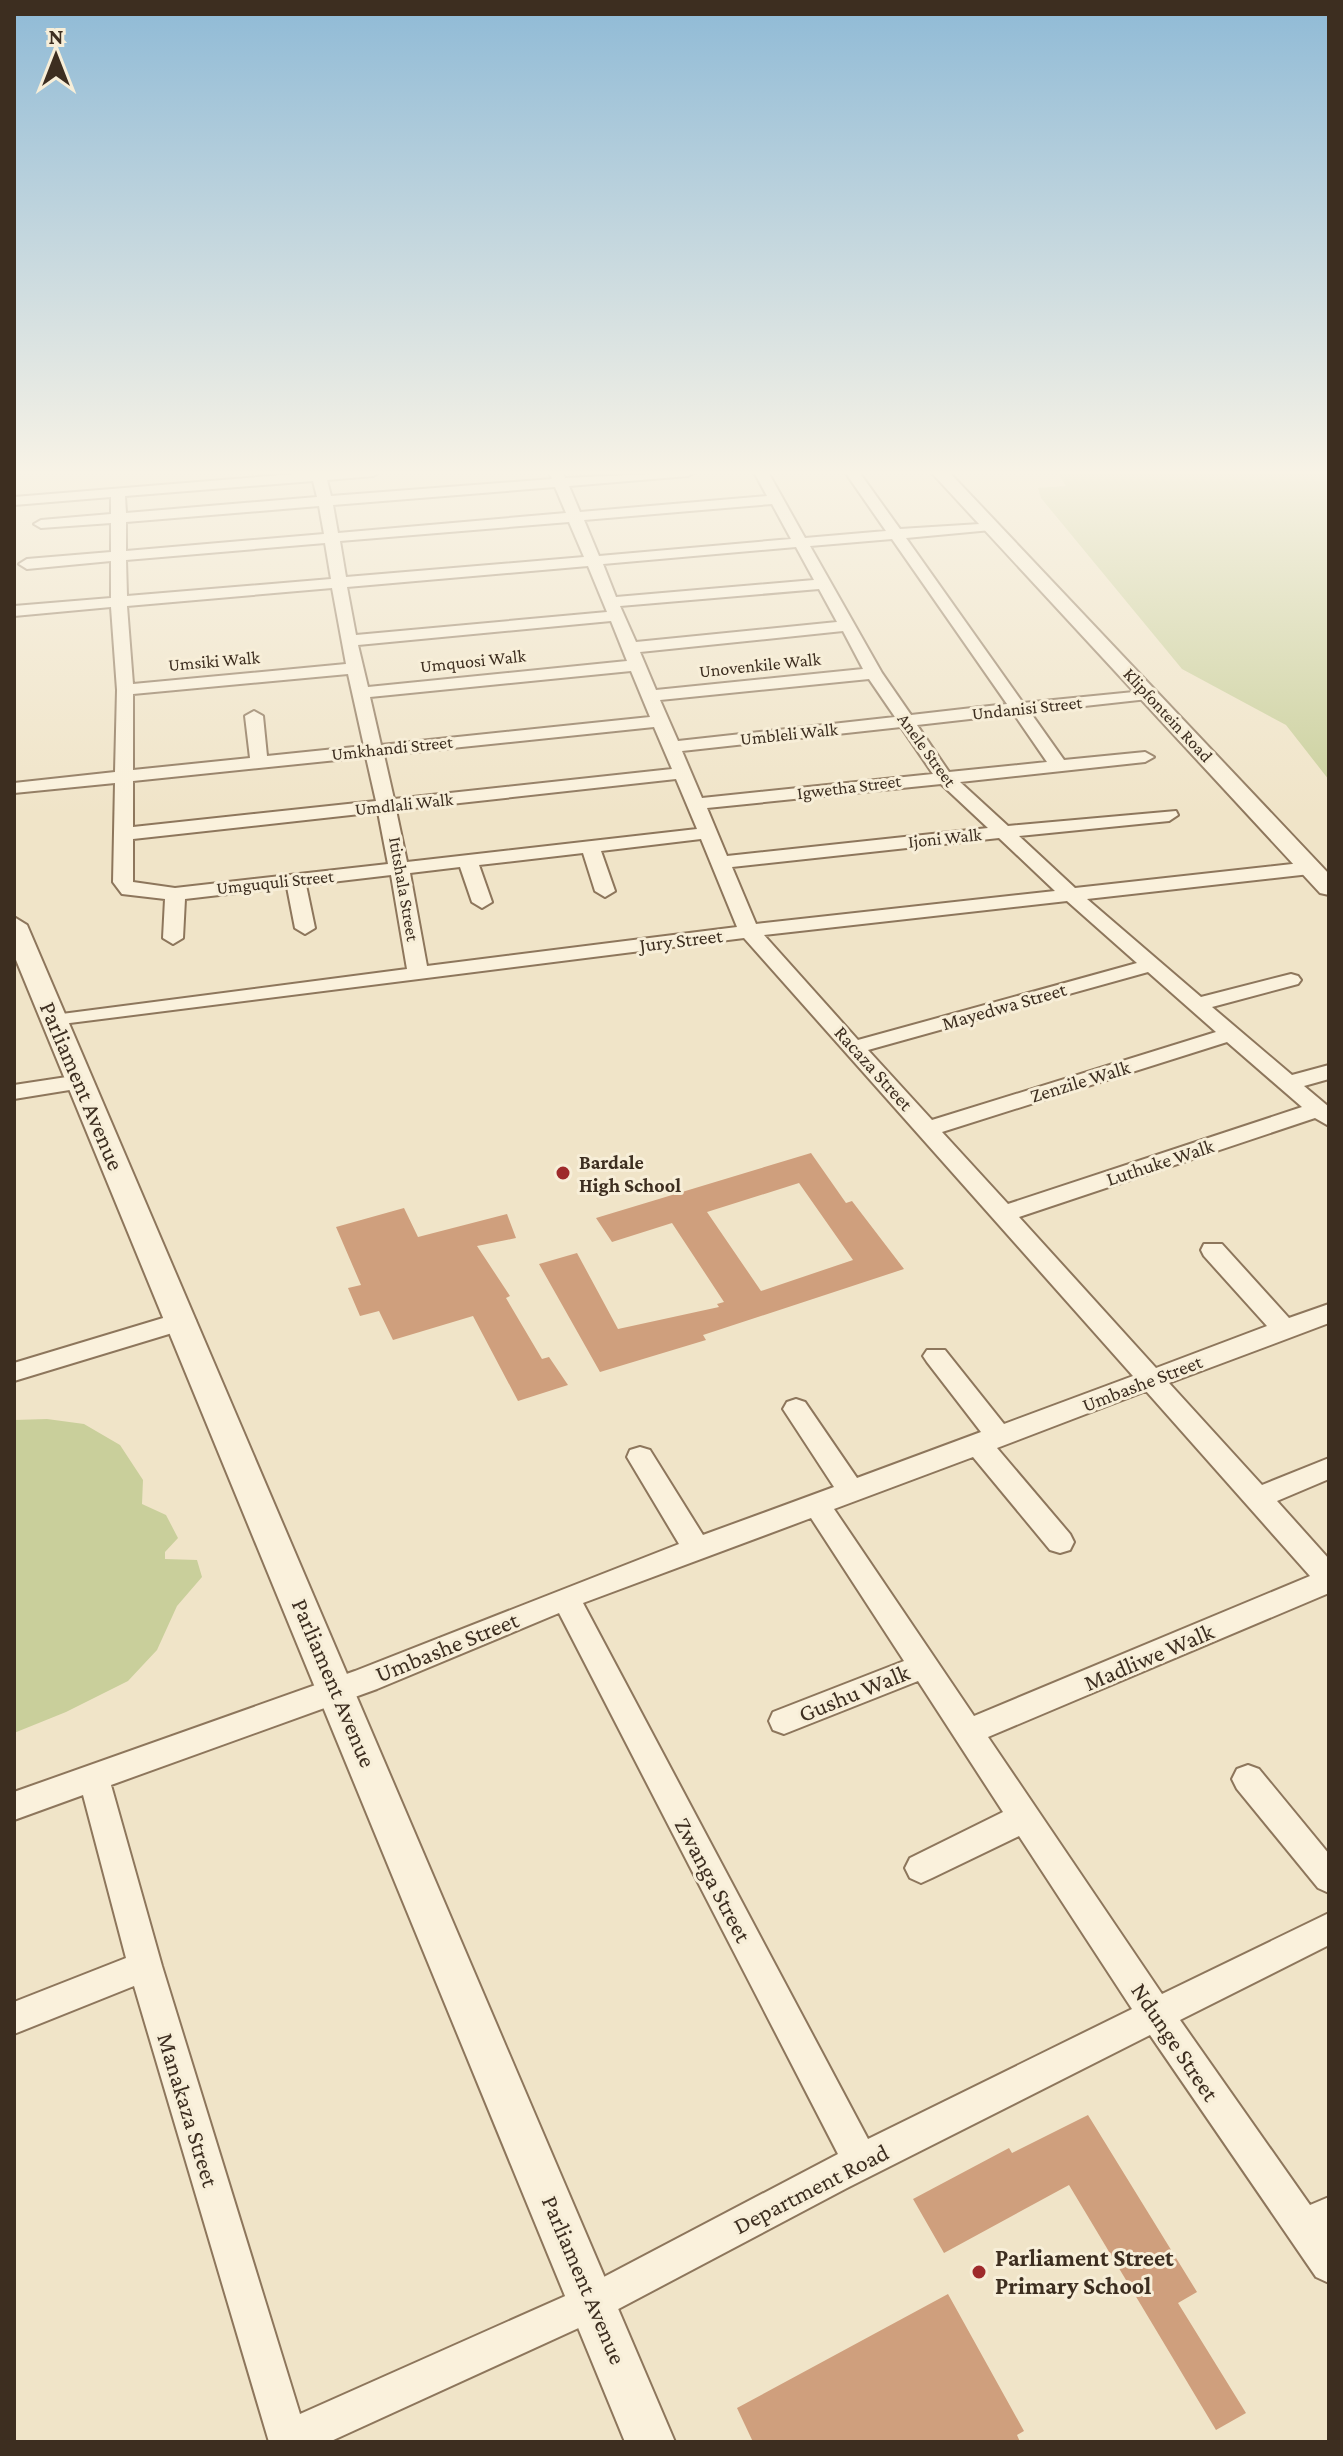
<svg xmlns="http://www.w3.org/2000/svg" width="1343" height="2456" font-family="'Crimson Pro',serif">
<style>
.green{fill:#c9cf9b}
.building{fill:#cf9f7d;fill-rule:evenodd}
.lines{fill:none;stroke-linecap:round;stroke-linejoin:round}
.minor-casing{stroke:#8d765c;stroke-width:4}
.tertiary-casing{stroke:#8d765c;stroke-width:4}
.minor{fill:#faf1dc;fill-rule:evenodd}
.tertiary{fill:#faf1dc;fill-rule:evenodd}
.poi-dot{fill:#9e2a2b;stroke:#f7eed8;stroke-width:3}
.labels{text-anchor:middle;stroke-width:6;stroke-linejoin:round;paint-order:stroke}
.far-street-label{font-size:18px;fill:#3d2e20;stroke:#f7eed8}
.street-label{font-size:20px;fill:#3d2e20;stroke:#f7eed8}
.poi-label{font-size:20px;font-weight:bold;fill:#3d2e20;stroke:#f7eed8;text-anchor:start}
.near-street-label{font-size:24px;fill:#3d2e20;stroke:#f7eed8}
.near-poi-label{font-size:24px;font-weight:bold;fill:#3d2e20;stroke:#f7eed8;text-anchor:start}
</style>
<rect width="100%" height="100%" fill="#f0e4c8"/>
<path class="green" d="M 1057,472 L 1329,472 L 1329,780 L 1286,725 L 1182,669 L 1041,498 L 1038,488 L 1066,486 Z
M 47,1419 L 84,1424 L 120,1445 L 143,1480 L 142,1504 L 166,1515 L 178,1538 L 165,1552 L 165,1559 L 197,1560 L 202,1577 L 177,1606 L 157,1650 L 128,1681 L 66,1712 L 14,1733 L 14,1420 Z"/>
<path class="building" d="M 811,1153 L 846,1203 L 852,1201 L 904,1269 L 703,1335 L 706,1340 L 600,1372 L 539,1264 L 577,1253 L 618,1329 L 719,1307 L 717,1304 L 724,1302 L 672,1223 L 612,1242 L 596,1218 ZM 799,1183 L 853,1260 L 761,1291 L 707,1212 Z
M 404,1208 L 418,1237 L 507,1214 L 516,1238 L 477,1246 L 510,1296 L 506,1298 L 542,1359 L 549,1357 L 568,1385 L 518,1401 L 473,1316 L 393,1340 L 379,1311 L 360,1316 L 348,1288 L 361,1285 L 336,1227 Z
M 1088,2115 L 1197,2292 L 1178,2303 L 1246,2413 L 1216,2430 L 1069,2185 L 944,2253 L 913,2199 L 1009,2148 L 1012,2153 Z
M 948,2294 L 1024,2431 L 1017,2435 L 1020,2442 L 753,2442 L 737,2408 Z"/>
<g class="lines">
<g class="minor-casing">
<path id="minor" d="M 319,472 L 380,472 L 373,476 L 327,480 L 331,496 L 552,479 L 549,472 L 563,472 L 565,478 L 695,472 L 688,476 L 569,486 L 580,512 L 767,496 L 754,472 L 768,472 L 805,538 L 886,531 L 845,472 L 859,472 L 900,529 L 996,523 L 996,529 L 991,530 L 906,538 L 1023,703 L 1154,690 L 1157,694 L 1148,699 L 1030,712 L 1064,760 L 1145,752 L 1154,757 L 1145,762 L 960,782 L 1008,826 L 1176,811 L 1178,815 L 1169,821 L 1019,836 L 1075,888 L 1310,862 L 1320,868 L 1310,874 L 1087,899 L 1201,997 L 1291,974 L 1298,976 L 1301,980 L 1298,984 L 1212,1007 L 1292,1075 L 1329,1065 L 1329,1079 L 1304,1086 L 1329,1107 L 1329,1126 L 1315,1118 L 1019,1217 L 1156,1368 L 1267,1326 L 1204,1256 L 1201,1250 L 1204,1244 L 1222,1244 L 1289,1318 L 1329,1304 L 1329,1323 L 1169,1383 L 1262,1485 L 1329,1458 L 1329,1479 L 1277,1501 L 1329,1559 L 1329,1593 L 988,1737 L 1162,1994 L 1329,1913 L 1329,1945 L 1180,2020 L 1310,2205 L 1329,2197 L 1329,2283 L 1316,2277 L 1150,2035 L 847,2188 L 607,2315 L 329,2442 L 269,2442 L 134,1986 L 14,2034 L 14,2002 L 126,1958 L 83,1795 L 14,1820 L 14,1792 L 355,1671 L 679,1544 L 627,1457 L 630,1450 L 640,1447 L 650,1450 L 703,1535 L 834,1487 L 783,1409 L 787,1402 L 796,1399 L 805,1402 L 857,1478 L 981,1432 L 927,1362 L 923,1356 L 927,1350 L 945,1350 L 1004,1424 L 1133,1376 L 744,938 L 46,1026 L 43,1021 L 46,1016 L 54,1015 L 407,969 L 391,875 L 306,885 L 315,928 L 305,934 L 295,928 L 287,887 L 185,899 L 183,938 L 173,944 L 163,938 L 165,899 L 122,894 L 113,882 L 115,783 L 14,793 L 14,783 L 115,772 L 117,690 L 111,607 L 14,616 L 14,606 L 111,598 L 111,561 L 27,569 L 19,564 L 27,559 L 111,552 L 111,523 L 41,528 L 34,524 L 41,520 L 111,514 L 111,497 L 14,505 L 14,497 ZM 313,481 L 317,497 L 126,513 L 125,496 ZM 555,487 L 566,513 L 338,533 L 333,505 ZM 772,504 L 791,539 L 599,556 L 584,520 ZM 319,506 L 324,534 L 126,551 L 126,522 ZM 569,522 L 584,557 L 346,577 L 340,541 ZM 892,539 L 1007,704 L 911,715 L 882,673 L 810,546 ZM 325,543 L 331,579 L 127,596 L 126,560 ZM 796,547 L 814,580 L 616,597 L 603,564 ZM 588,566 L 607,612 L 356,635 L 347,587 ZM 332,588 L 346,664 L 133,684 L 127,606 ZM 819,589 L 837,622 L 636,642 L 620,606 ZM 611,621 L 627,661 L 368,687 L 358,645 ZM 843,631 L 863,669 L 656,690 L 640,652 ZM 631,671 L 650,717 L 381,745 L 370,697 ZM 348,674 L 364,746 L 267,756 L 263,716 L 254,711 L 245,716 L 250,758 L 133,770 L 133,694 ZM 869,679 L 895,717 L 678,741 L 660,700 ZM 1014,714 L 1047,762 L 949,772 L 917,725 ZM 654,727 L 672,769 L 394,799 L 384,755 ZM 901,727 L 933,774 L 702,798 L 682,751 ZM 366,757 L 376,801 L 133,827 L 133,781 ZM 676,779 L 697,829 L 407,862 L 396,810 ZM 941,784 L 988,828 L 727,856 L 707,808 ZM 378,812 L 388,864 L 175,888 L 133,882 L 133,839 ZM 999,838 L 1055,891 L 756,924 L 732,867 ZM 701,839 L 737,927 L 427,966 L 410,873 L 460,867 L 472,902 L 482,908 L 492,902 L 479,865 L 583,853 L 595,891 L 605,897 L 615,891 L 601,851 ZM 1067,901 L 1137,963 L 858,1040 L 764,935 ZM 1148,972 L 1216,1032 L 932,1120 L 868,1050 ZM 1227,1042 L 1302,1107 L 1008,1204 L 942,1132 ZM 1146,1391 L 1310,1576 L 974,1716 L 834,1509 L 973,1457 L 1050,1550 L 1060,1553 L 1070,1550 L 1074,1542 L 1070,1534 L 997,1448 ZM 811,1518 L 904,1661 L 773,1712 L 769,1721 L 773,1730 L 784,1734 L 918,1681 L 1003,1812 L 910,1858 L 905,1868 L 910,1878 L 921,1883 L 932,1878 L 1019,1836 L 1132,2009 L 868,2139 L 583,1603 ZM 559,1613 L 838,2154 L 581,2289 L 300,2414 L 162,1966 L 111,1785 L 377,1689 Z
M 80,1075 L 88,1077 L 91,1082 L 88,1087 L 14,1099 L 14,1085 Z
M 183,1312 L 192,1315 L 196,1321 L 192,1327 L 14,1381 L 14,1363 Z
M 1248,1765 L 1259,1769 L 1329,1854 L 1329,1893 L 1318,1888 L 1237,1789 L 1232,1779 L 1237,1769 Z"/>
</g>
<g class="tertiary-casing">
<path id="tertiary" d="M 931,472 L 949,472 L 1329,874 L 1329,895 L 1320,893 Z
M 14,917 L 27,925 L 675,2442 L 625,2442 L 14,955 Z"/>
</g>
<use href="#minor" class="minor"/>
<use href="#tertiary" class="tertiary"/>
</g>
<linearGradient id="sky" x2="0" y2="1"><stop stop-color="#8fbad6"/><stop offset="0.58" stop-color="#f8f3e6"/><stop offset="1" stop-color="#f8f3e6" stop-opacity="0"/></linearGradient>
<rect width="1343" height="815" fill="url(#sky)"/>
<g class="poi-dot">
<circle cx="563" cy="1173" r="8"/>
<circle cx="979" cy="2272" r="8"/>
</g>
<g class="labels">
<g class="far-street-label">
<text transform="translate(214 661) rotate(-5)" y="6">Umsiki Walk</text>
<text transform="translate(473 661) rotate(-6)" y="6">Umquosi Walk</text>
<text transform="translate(760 665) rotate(-6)" y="6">Unovenkile Walk</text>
<text transform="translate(1027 708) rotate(-6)" y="6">Undanisi Street</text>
<text transform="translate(1168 715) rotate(47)" y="6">Klipfontein Road</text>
<text transform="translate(789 734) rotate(-6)" y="6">Umbleli Walk</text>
<text transform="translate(392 748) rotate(-6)" y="6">Umkhandi Street</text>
<text transform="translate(927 750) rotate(54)" y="6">Anele Street</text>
<text transform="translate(849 787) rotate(-7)" y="6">Igwetha Street</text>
<text transform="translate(404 804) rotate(-6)" y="6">Umdlali Walk</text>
<text transform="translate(945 838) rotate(-6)" y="6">Ijoni Walk</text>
<text transform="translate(275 882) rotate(-6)" y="6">Umguquli Street</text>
<text transform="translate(404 889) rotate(80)" y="6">Ititshala Street</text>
</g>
<g class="street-label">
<text transform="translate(681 940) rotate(-7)" y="7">Jury Street</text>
<text transform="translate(1004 1006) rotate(-16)" y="7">Mayedwa Street</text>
<text transform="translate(874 1068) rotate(48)" y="7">Racaza Street</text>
<text transform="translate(1080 1081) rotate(-17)" y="7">Zenzile Walk</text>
<text transform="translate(1160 1162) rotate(-18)" y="7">Luthuke Walk</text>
<text transform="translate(1142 1383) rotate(-21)" y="7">Umbashe Street</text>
</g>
<g class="poi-label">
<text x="579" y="1169">Bardale<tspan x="579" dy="23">High School</tspan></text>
</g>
<g class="near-street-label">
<text transform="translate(82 1086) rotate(67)" y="8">Parliament Avenue</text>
<text transform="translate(447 1647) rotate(-22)" y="8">Umbashe Street</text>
<text transform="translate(1149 1657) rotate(-23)" y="8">Madliwe Walk</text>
<text transform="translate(334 1683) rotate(67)" y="8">Parliament Avenue</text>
<text transform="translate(854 1693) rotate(-22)" y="8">Gushu Walk</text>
<text transform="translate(713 1880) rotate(62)" y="8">Zwanga Street</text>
<text transform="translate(1175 2042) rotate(56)" y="8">Ndunge Street</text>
<text transform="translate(188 2110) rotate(73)" y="8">Manakaza Street</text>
<text transform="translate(811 2189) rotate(-27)" y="8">Department Road</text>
<text transform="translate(584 2280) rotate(67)" y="8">Parliament Avenue</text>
</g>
<g class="near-poi-label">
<text x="995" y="2266">Parliament Street<tspan x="995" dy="28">Primary School</tspan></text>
</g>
</g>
<rect width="1343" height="2456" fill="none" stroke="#3d2e20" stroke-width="32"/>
<g transform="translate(56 56)" stroke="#f7eed8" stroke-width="6" paint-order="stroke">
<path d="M0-6L14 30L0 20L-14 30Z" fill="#3d2e20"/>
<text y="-12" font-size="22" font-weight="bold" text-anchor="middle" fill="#3d2e20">N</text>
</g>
</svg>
